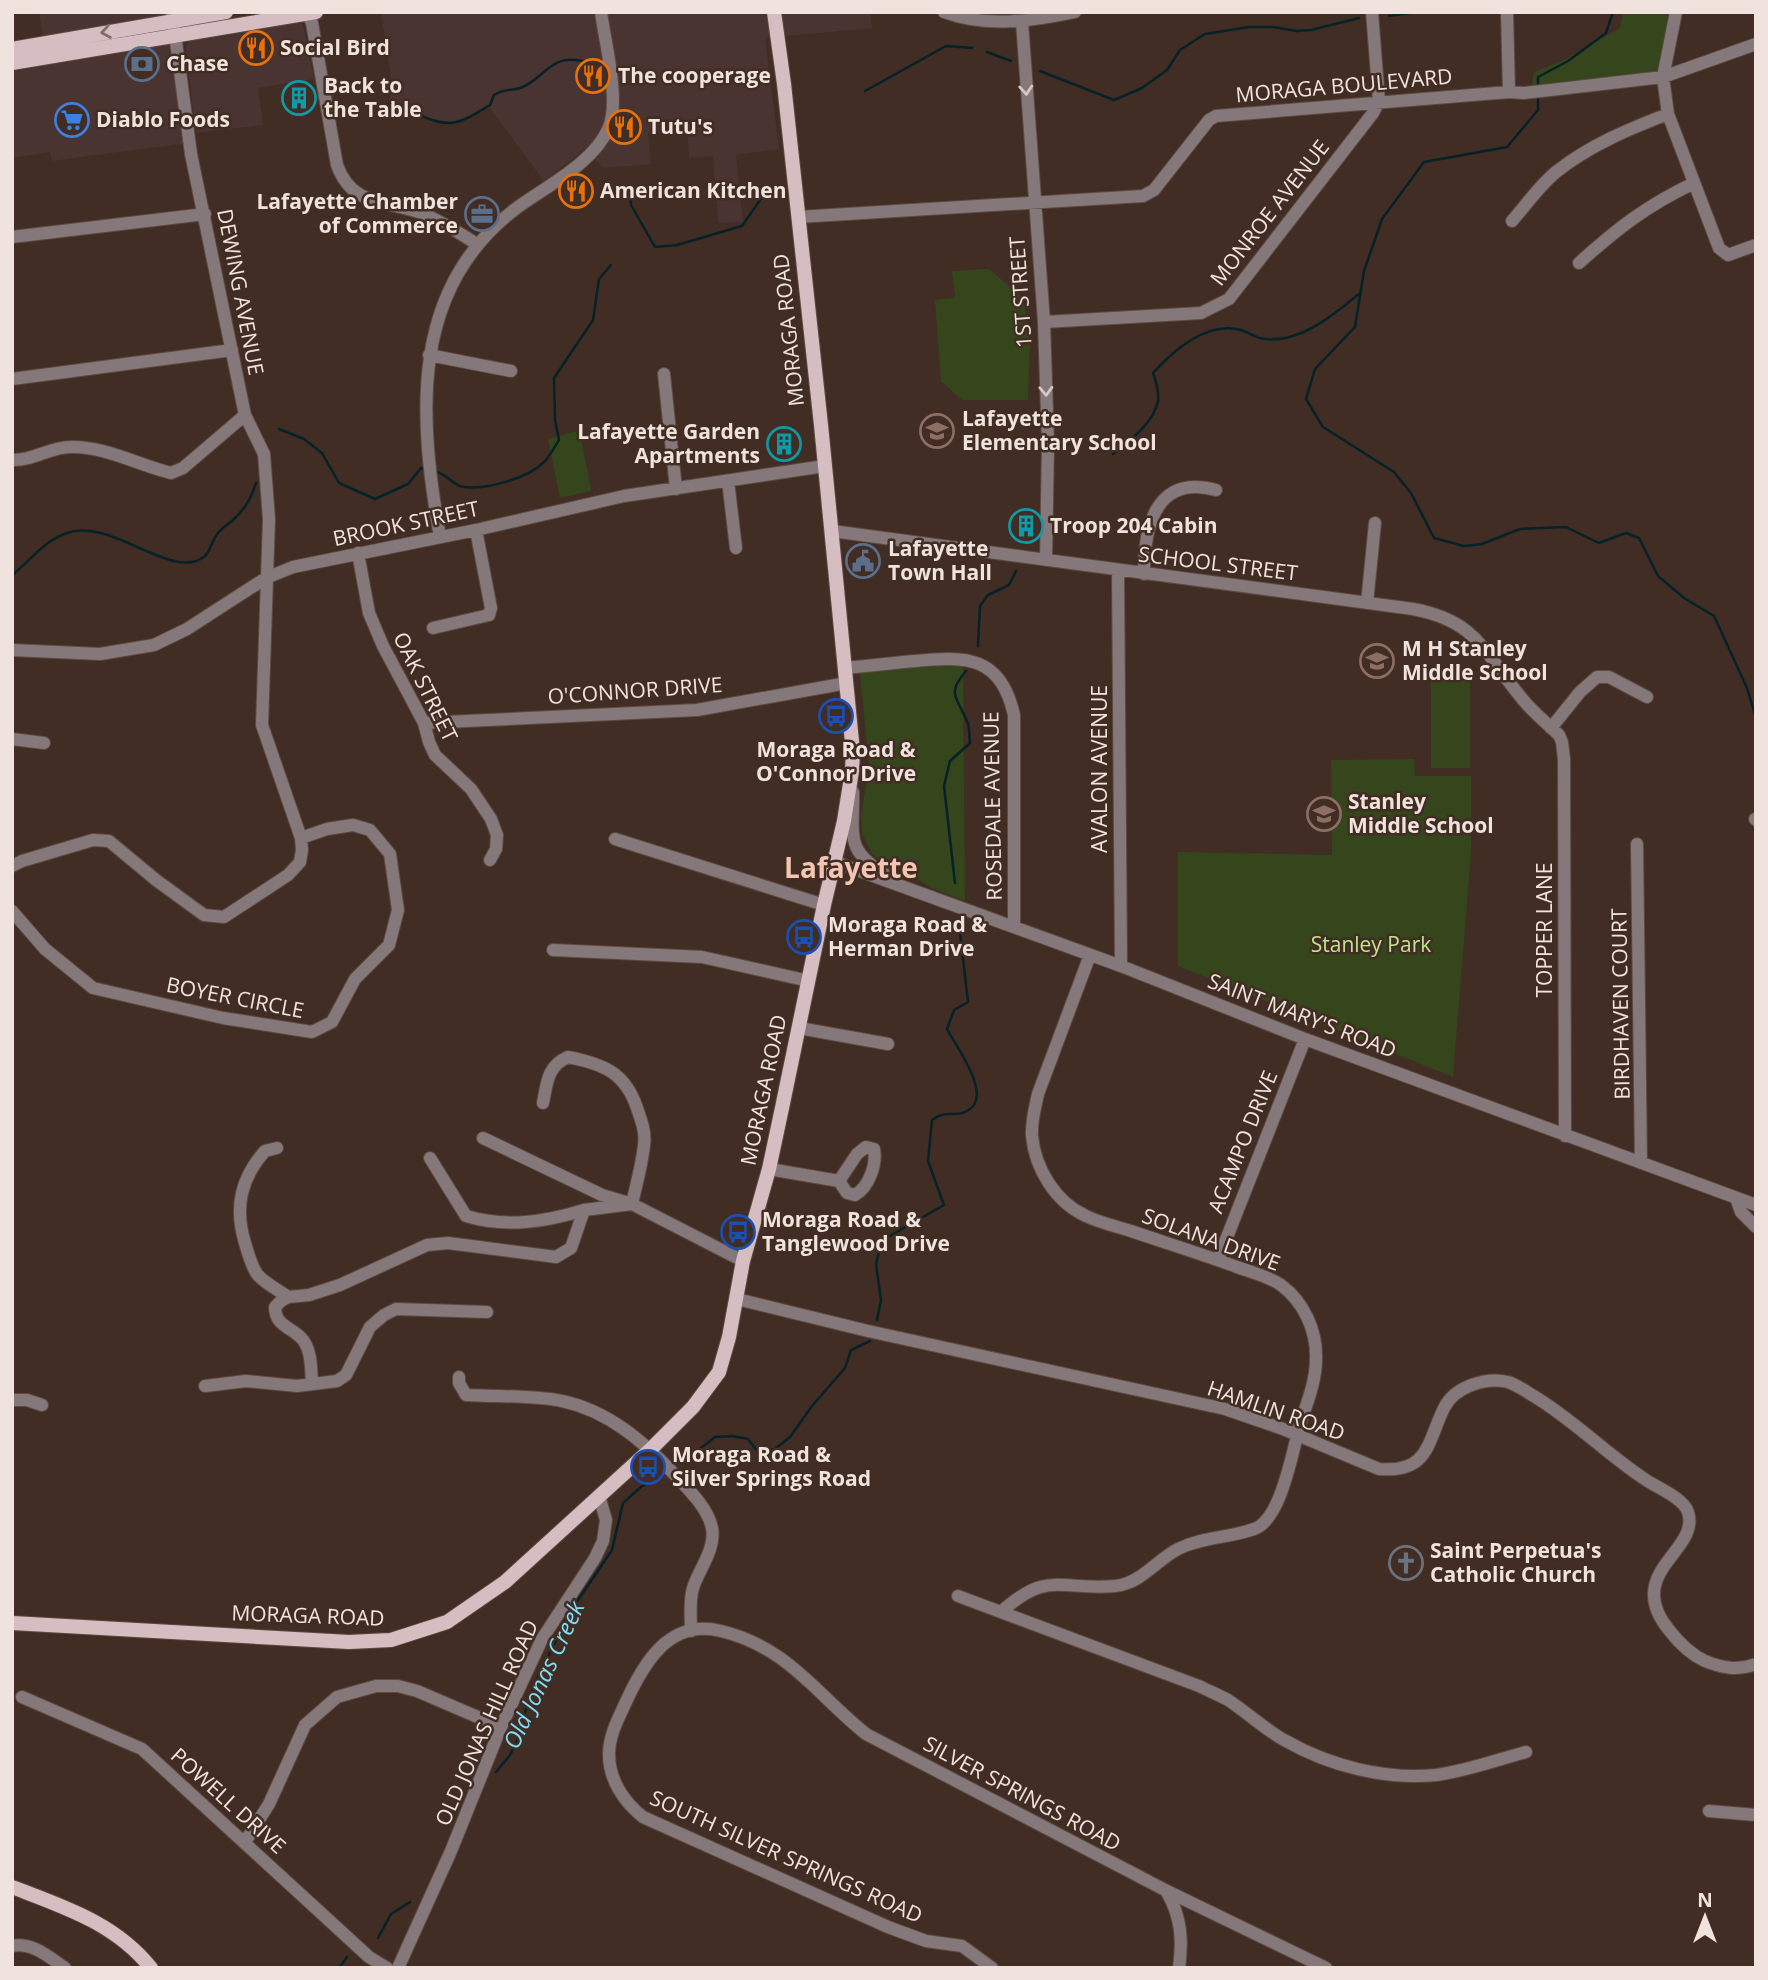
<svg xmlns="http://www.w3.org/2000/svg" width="1768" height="1980" font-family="'Open Sans',sans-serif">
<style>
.commercial{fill:#493431}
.green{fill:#35451c}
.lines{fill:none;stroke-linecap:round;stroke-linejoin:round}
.stream{stroke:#052229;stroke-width:2.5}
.minor-casing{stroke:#5d4a41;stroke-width:14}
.major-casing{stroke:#5d4a41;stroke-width:16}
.minor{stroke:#84787b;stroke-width:12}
.major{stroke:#d6bdc2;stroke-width:14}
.oneway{stroke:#846e6b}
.oneway2{stroke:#d5c8c4}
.labels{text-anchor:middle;stroke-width:5;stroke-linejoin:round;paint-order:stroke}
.poi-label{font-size:21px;font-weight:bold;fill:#f0e3dd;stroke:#412d23;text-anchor:start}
.street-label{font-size:21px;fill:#f0e3dd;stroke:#412d23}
.park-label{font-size:21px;fill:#c0e58c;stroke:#412d23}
.water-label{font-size:23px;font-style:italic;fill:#7eddf9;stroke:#412d23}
.district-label{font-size:28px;font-weight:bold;fill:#f5c5b4;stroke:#412d23}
</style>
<rect width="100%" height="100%" fill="#412d23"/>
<path class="commercial" d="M 39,12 L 187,12 L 43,36 Z
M 381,12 L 870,12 L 872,28 L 765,38 L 779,149 L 736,155 L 743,222 L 718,223 L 713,156 L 689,158 L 687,129 L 648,133 L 651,164 L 603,168 L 586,148 L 544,181 L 489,107 L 453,122 L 425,118 L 389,103 L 392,84 Z
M 296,22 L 302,24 L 304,29 L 314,79 L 258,88 L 263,125 L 196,133 L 186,50 L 187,44 L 191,40 Z
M 174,41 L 187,143 L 52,161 L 50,152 L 12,158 L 12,72 Z"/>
<path class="green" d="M 1623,12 L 1654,12 L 1675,15 L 1663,77 L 1531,90 L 1534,72 L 1564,60 L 1620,28 Z
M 989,269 L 1023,298 L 1030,342 L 1028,400 L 962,400 L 941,381 L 935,300 L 955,298 L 952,271 Z
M 580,430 L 591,491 L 560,498 L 548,439 Z
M 945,663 L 963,663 L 965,901 L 929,887 L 916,878 L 887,865 L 872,854 L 862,834 L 861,816 L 869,767 L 860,674 L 865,672 Z
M 1431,672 L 1470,672 L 1470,768 L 1431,768 Z
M 1414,759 L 1415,776 L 1471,776 L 1471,853 L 1453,1077 L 1178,966 L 1178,852 L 1332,855 L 1331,760 Z"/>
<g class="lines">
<path class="stream" d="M 1389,16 L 1416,12
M 987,52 L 1011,61
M 1040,71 L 1114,100 L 1142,88 L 1167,70 L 1180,50 L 1205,34 L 1249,27 L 1273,27 L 1297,31 L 1311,30 L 1359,18
M 1538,87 L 1538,77 L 1568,61 L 1606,33 L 1613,12
M 865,91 L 946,46 L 972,48
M 1538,97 L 1538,110 L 1507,147 L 1424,162 L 1382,219 L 1364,271 L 1355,327 L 1315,369 L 1306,399 L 1323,427 L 1394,472 L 1411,493 L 1434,538 L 1464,546 L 1482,544 L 1520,529 L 1566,527 L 1599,543 L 1626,533 L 1639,538 L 1658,576 L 1684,598 L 1714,616 L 1747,688 L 1756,718
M 378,105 C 405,100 423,123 449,123 C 463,123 478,112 490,105 L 494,95 C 505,88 509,91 520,88 C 537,83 548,62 567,60 C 575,59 585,62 594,62
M 630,191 L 631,205 L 655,247 L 677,245 L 742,226 L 765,193
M 279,429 L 304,439 L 322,453 L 339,483 L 375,499 L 408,484 L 421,468 L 427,470
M 1113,454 C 1129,441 1154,423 1158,401 C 1159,392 1156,381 1153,373 C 1174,350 1207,321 1241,330 C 1249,332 1257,339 1266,339 C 1300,343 1335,314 1360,293
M 437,472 C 446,474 451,483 460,486 C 481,492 528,478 543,463 C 550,457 554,447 559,440 L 555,420 L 554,378 L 593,320 L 599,279 L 611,265
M 12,575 C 31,560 44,541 67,533 C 112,517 173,583 205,556 C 211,550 212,540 218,533 C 222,528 229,524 234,519 C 246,508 251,498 256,483
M 978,646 L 980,606 L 988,595 L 1009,585 L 1016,571
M 955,883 L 944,786 L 950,761 L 970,743 C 969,736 970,727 967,721 C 957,697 946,694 966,671
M 877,1320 L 881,1300 L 876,1264 L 880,1248 L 888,1237 L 944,1205 L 928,1161 L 932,1120 C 947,1109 955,1118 967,1111 C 995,1097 955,1045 947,1029 L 954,1010 L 968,1002 L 959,924
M 696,1452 L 715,1437 L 732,1436 L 748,1439 L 758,1452 L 775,1449 L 790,1437 L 812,1406 L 845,1368 L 851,1350 L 870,1341
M 496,1772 L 510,1755 L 518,1739 L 522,1721 L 534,1686 L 568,1615 L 612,1550 L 623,1503 L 641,1487 L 658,1477
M 378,1938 L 391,1914 L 410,1902
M 339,1968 L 347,1957"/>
<g class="minor-casing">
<path id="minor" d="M 307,12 L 312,23 L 337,165 C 352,207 386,200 421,213 C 441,221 460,233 478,245
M 944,12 C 986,28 1033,21 1075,12
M 1507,12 L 1509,92
M 1676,12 L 1663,77 L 1668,114 L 1719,248 L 1728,255 L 1756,245
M 1022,22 L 1044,322 L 1048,443 L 1046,560
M 798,217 L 1143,196 L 1154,190 L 1209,120 L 1216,116 L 1509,92 L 1524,93 L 1663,77 L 1756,44
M 1512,221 C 1526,205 1540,185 1556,172 C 1590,145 1629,129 1668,114
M 12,237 L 205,214
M 1579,263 C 1618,228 1646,206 1694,183
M 1044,322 L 1201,313 L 1229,299 L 1373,113 L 1379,101 L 1372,12
M 429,355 L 511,371
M 664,374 L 676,489
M 12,379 L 232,350
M 12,460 C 33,461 50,447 70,447 C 105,446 138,465 171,473 L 183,468 L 245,415
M 728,481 L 736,548
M 832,531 L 1413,609 C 1477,621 1483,651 1520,696 C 1531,711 1546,722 1559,735 L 1562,742 L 1564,759 L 1565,1136
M 440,537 C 419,418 408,288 518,207 C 547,186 595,162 609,127 C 620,99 605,43 601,12
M 358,553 L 369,613 L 383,646 L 424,723 L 429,742 L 435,755 L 471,789 L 491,819 L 497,835 L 496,849 L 490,860
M 1118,571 L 1121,966
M 1144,574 C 1144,526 1156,474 1216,490
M 1367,603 L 1375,523
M 433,628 L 489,615 L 491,608 L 476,530
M 12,650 L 100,654 L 154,645 L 187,629 L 266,578 L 293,567 L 476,530 L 624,496 L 825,466
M 845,668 C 869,666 892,663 915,661 C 967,656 1001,656 1014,715 L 1014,927
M 424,723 L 697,710 L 847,683
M 1551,728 L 1580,692 L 1597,677 L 1609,677 L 1647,697
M 12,739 L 44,743
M 853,792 C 854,837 844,849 886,875
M 1755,819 L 1756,820
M 615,839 L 824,905
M 1637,844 L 1641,1163
M 835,862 L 1121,966 L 1305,1039 L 1756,1205
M 12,866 L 22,861 L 93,840 L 109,841 L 156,880 L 204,915 L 224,917 L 288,875 L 300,862 L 302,850 L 301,838 L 262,725 L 269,519 L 264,454 L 245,415 L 191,154 L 172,12
M 12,911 L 45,949 L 93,988 L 223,1018 L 312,1032 L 332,1022 L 355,979 L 389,945 L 398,910 L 390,854 L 370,830 L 353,825 L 327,829 L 301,838
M 553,950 L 702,957 L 809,981
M 799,1028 L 888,1044
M 483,1138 L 602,1195 L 632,1204 C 636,1185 642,1165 644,1145 C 646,1132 641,1120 637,1108 C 625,1072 603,1064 568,1057 C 547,1066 547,1083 543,1103
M 277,1148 L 265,1151 C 241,1178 234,1207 245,1243 C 248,1253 251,1265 257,1274 C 264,1283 279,1290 288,1297
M 430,1158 L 466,1216 C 506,1228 545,1222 584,1210
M 769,1169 L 839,1181 L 847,1193 L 855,1195 C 869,1187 877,1164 874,1149 L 866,1147 L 857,1154 L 839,1181
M 1736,1198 L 1741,1212 L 1756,1227
M 1218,1260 L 1305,1039
M 737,1299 L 868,1331 L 1225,1409 L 1283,1429 L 1379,1469 C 1429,1473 1427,1443 1444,1408 C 1455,1386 1486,1377 1508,1382 C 1517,1385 1524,1390 1532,1395 C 1573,1419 1606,1454 1646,1480 C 1658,1488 1683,1498 1688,1512 C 1701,1551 1622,1572 1669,1630 C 1679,1643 1690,1654 1705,1661 C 1722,1668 1738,1671 1756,1664
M 459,1377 L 459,1383 L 466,1395 C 496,1397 533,1395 562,1401 C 609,1411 644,1442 676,1476 C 689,1490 708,1508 712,1528 C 716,1549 699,1569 693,1588 C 689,1601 691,1617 691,1631
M 312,1384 C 311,1370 312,1352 303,1340 C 293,1327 275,1327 275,1307 L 281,1301 L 288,1297 L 309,1295 L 340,1285 L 427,1245 L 448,1243 L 556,1257 L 571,1248 L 584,1210 L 632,1204 L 743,1261
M 205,1386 L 246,1381 L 297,1386 L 337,1381 L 346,1375 L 370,1327 L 384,1315 L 396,1309 L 487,1312
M 12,1400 L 27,1400 L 42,1405
M 958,1596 L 1199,1686 C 1209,1691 1219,1695 1228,1700 C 1248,1713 1265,1730 1286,1741 C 1330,1766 1385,1780 1436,1775 C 1467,1771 1496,1760 1526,1752
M 1001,1612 C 1048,1569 1062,1591 1115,1586 C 1142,1583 1155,1561 1178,1549 C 1202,1537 1229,1538 1254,1529 C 1282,1520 1293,1447 1301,1421 C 1308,1401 1316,1380 1316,1359 C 1317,1331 1304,1302 1281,1285 C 1268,1276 1251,1272 1237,1267 C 1202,1254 1166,1243 1131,1231 C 1116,1226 1100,1223 1086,1216 C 1055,1202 1035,1168 1032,1136 C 1031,1122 1035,1108 1038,1094 L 1090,955
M 22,1697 L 142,1749 L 369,1957 L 387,1968
M 1709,1811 L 1756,1815
M 245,1842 L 269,1804 L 305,1725 L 337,1697 L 376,1686 L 398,1686 L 417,1691 L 501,1727
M 1167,1892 C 1181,1917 1183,1939 1179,1968
M 12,1946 C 33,1942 49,1957 65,1968
M 398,1968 L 451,1851 L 501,1727 L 542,1639 L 595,1558 L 603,1541 L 606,1520 L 599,1496
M 992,1968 L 962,1946 L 926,1941 L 888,1927 L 643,1817 C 624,1802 609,1780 609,1754 C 609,1736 618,1719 625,1704 C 643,1664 669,1618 721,1631 C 788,1647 817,1695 866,1734 L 1167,1891 L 1326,1968"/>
</g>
<g class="major-casing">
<path id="major" d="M 12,49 L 226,12
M 12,63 L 316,12
M 12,1623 L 349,1642 L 391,1640 L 447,1622 L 505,1582 L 651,1449 L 693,1407 L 719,1372 L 729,1337 L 743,1261 L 769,1169 L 782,1108 L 824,905 L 844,821 L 852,771 L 853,752 L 821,425 L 784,84 L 774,12
M 12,1887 C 64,1907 115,1923 151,1968"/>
</g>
<use href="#minor" class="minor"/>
<use href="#major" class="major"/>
</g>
<defs><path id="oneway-chevron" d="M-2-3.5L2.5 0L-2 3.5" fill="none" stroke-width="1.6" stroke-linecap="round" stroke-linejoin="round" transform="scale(1.75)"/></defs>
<use class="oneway" href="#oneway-chevron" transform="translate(106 32) rotate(170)"/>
<g class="oneway2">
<use href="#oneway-chevron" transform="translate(1026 90) rotate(86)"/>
<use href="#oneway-chevron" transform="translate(1046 391) rotate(88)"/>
</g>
<defs>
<g id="restaurant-ring" transform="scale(1.75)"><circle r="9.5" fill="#412d23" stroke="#e8710a" stroke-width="1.5"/><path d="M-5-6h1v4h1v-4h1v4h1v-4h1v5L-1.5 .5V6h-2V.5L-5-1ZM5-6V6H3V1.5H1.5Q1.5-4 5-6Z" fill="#e8710a"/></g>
<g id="bank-ring" transform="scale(1.75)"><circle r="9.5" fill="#412d23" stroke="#5c6f8a" stroke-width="1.5"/><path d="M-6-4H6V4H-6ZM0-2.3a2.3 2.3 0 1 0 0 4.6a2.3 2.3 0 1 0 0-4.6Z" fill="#5c6f8a"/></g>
<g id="building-ring" transform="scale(1.75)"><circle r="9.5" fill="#412d23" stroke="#0f9aa8" stroke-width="1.5"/><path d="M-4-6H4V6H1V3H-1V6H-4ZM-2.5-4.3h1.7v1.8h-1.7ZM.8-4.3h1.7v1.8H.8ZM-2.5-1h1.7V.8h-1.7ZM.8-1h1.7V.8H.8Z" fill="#0f9aa8"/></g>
<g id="supermarket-ring" transform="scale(1.75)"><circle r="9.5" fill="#412d23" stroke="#3f7fe0" stroke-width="1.5"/><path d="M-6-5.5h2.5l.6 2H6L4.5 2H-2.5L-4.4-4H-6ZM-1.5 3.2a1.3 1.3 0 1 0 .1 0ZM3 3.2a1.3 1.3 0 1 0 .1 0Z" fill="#3f7fe0"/></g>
<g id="office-ring" transform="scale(1.75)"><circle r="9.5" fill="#412d23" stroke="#5c6f8a" stroke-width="1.5"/><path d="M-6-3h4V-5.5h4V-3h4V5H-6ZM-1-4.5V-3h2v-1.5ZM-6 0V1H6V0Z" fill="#5c6f8a"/></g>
<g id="school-ring" transform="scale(1.75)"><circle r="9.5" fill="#412d23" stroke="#8d6e63" stroke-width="1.5"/><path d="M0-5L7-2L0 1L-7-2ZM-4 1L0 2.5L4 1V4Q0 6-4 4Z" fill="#8d6e63"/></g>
<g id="civic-ring" transform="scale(1.75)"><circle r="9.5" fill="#412d23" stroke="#5c6f8a" stroke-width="1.5"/><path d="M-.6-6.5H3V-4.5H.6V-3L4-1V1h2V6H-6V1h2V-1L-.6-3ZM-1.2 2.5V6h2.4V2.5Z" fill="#5c6f8a"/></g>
<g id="bus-ring" transform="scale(1.75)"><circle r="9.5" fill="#412d23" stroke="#1a4fb4" stroke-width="1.5"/><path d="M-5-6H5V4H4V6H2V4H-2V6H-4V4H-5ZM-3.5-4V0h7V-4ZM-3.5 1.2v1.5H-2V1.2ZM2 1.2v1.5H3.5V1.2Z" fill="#1a4fb4"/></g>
<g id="church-ring" transform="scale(1.75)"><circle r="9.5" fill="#412d23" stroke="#6b7280" stroke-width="1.5"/><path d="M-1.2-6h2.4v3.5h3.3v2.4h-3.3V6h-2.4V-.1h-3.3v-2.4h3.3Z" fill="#6b7280"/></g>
</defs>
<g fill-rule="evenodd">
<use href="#restaurant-ring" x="256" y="48"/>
<use href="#bank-ring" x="142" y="64"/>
<use href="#restaurant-ring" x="593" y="76"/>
<use href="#building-ring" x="299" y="98"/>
<use href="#supermarket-ring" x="72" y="120"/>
<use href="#restaurant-ring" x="624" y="127"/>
<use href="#restaurant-ring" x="576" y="191"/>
<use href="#office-ring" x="482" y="214"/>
<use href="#school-ring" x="937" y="431"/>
<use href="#building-ring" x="784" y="444"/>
<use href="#building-ring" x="1026" y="526"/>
<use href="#civic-ring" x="863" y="561"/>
<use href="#school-ring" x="1377" y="661"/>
<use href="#bus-ring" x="836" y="716"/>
<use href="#school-ring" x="1324" y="814"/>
<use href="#bus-ring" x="804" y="937"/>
<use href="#bus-ring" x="738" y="1232"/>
<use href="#bus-ring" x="648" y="1467"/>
<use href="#church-ring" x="1406" y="1563"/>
</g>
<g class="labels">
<g class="poi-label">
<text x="280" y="55">Social Bird</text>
<text x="166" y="71">Chase</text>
<text x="618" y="83">The cooperage</text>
<text x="324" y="93">Back to<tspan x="324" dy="24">the Table</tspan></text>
<text x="96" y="127">Diablo Foods</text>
<text x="648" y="134">Tutu's</text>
<text x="600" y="198">American Kitchen</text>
<text x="458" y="209" text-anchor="end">Lafayette Chamber<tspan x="458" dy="24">of Commerce</tspan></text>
<text x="962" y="426">Lafayette<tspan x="962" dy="24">Elementary School</tspan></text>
<text x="760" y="439" text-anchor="end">Lafayette Garden<tspan x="760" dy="24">Apartments</tspan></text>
<text x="1050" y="533">Troop 204 Cabin</text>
<text x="888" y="556">Lafayette<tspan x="888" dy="24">Town Hall</tspan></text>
<text x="1402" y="656">M H Stanley<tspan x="1402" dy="24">Middle School</tspan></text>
<text x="836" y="757" text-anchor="middle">Moraga Road &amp;<tspan x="836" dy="24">O'Connor Drive</tspan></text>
<text x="1348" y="809">Stanley<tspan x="1348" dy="24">Middle School</tspan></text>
<text x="828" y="932">Moraga Road &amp;<tspan x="828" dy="24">Herman Drive</tspan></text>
<text x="762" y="1227">Moraga Road &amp;<tspan x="762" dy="24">Tanglewood Drive</tspan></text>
<text x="672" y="1462">Moraga Road &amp;<tspan x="672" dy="24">Silver Springs Road</tspan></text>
<text x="1430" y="1558">Saint Perpetua's<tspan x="1430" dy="24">Catholic Church</tspan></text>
</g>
<g class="street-label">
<text transform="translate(1344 86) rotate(-5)" y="7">MORAGA BOULEVARD</text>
<text transform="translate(1270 213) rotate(-52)" y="7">MONROE AVENUE</text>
<text transform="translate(240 292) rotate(79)" y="7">DEWING AVENUE</text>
<text transform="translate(1021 292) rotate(-94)" y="7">1ST STREET</text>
<text transform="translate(789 330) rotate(-96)" y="7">MORAGA ROAD</text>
<text transform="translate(406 524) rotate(-12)" y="7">BROOK STREET</text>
<text transform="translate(1218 564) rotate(7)" y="7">SCHOOL STREET</text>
<text transform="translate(425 687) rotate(64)" y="7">OAK STREET</text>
<text transform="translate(635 691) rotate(-4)" y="7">O'CONNOR DRIVE</text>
<text transform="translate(1100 769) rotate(-90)" y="7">AVALON AVENUE</text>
<text transform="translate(993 806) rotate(-91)" y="7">ROSEDALE AVENUE</text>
<text transform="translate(1545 930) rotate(-90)" y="7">TOPPER LANE</text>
<text transform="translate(235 998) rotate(11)" y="7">BOYER CIRCLE</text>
<text transform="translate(1621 1004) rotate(-91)" y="7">BIRDHAVEN COURT</text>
<text transform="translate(1302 1016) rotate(21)" y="7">SAINT MARY'S ROAD</text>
<text transform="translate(764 1090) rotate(-78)" y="7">MORAGA ROAD</text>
<text transform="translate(1243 1142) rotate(-68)" y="7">ACAMPO DRIVE</text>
<text transform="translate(1211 1240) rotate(20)" y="7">SOLANA DRIVE</text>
<text transform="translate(1276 1411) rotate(19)" y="7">HAMLIN ROAD</text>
<text transform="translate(308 1616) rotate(2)" y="7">MORAGA ROAD</text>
<text transform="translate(487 1723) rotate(-66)" y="7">OLD JONAS HILL ROAD</text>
<text transform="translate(1022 1794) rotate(28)" y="7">SILVER SPRINGS ROAD</text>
<text transform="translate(228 1801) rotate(42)" y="7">POWELL DRIVE</text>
<text transform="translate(786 1857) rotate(24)" y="7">SOUTH SILVER SPRINGS ROAD</text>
</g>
<g class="park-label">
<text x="1371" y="952">Stanley Park</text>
</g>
<g class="water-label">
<text transform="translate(544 1675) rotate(-65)" y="8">Old Jonas Creek</text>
</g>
<g class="district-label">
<text x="851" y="878">Lafayette</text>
</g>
</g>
<rect width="1768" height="1980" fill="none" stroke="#f0e3dd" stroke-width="28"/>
<g transform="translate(1705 1917)" stroke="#412d23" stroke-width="5" paint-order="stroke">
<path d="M0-5L12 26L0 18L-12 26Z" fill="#f0e3dd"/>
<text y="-10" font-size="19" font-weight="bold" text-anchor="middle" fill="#f0e3dd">N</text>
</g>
</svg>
